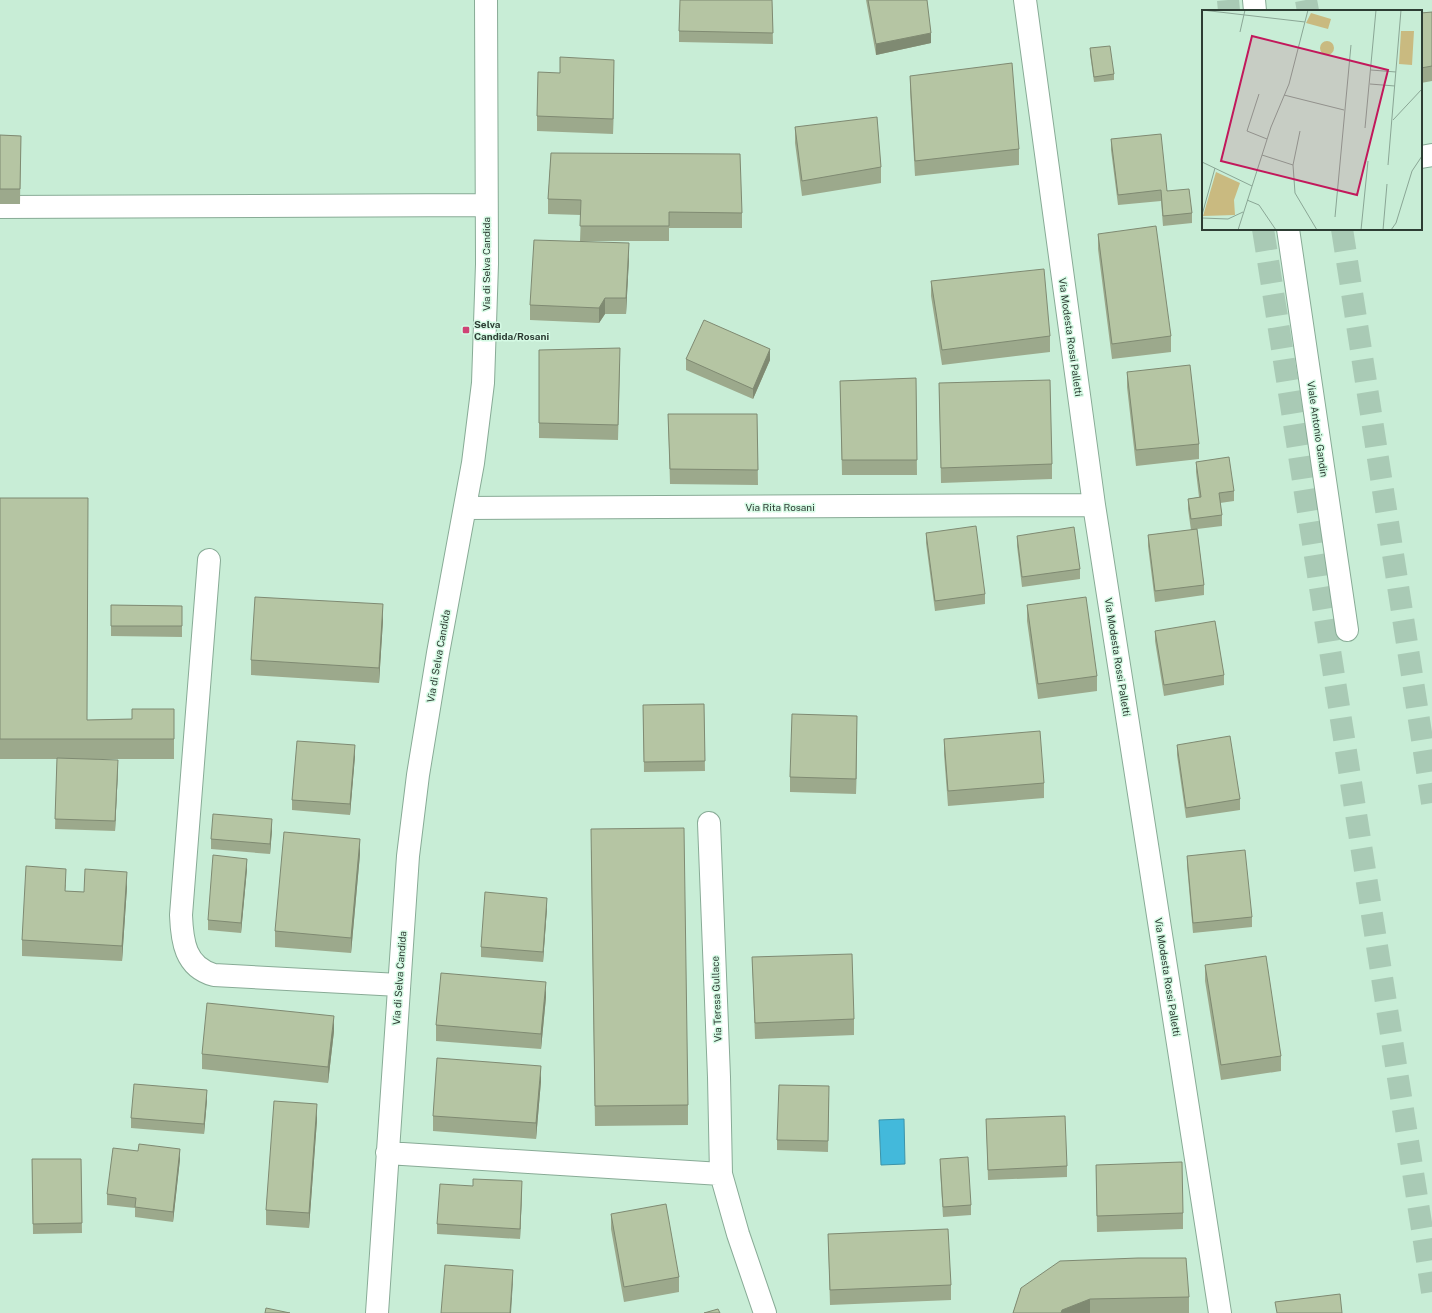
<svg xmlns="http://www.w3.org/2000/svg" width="1432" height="1313" font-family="'Public Sans',sans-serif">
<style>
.water{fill:#43b9db;stroke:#3c94a9}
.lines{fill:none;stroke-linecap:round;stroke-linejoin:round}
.highway-tunnel{stroke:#a9cab5;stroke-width:22;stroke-dasharray:22 11;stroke-linecap:butt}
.minor-casing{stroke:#88ab96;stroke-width:24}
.minor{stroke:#fff;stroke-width:22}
.wall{fill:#9ca98c}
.shaded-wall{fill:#7f8a72}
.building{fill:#b5c5a3;stroke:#7f8a72}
.poi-dot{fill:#cf4375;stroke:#d5fae4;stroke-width:1.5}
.labels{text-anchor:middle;stroke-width:3;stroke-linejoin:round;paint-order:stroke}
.street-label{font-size:10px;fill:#2d3c33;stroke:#d5fae4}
.poi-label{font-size:10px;font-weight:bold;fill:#2d3c33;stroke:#d5fae4;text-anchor:start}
.inset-road{fill:none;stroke:#8aa695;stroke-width:1}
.view{fill:#c2185b;fill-opacity:0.15;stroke:#c2185b;stroke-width:2}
.inset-edge{fill:none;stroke:#2d3c33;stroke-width:2}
</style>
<rect width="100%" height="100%" fill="#c8edd6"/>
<path class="water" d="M 904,1119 L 905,1164 L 881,1165 L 879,1120 Z"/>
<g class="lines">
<path class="highway-tunnel" d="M 1228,0 L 1229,11
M 1306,0 L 1308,11
M 1263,229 L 1432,1292
M 1342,229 L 1432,803"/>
<g class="minor-casing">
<path id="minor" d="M 1025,0 L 1094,505 L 1220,1313
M 1254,0 L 1255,11
M 1421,157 L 1432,155
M 0,207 L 486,205
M 1288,229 L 1347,630
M 465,508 L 1094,505
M 209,560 L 181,915 C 182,941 185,967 214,975 L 399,985
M 709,823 L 719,1077 L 721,1174 L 738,1234 L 765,1313
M 387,1153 L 721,1174
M 377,1313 L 408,856 L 418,775 L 438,653 L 473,463 L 483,383 L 487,264 L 486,0"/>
</g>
<use href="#minor" class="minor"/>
</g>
<path class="wall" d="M 772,0 L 773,44 L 679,42 L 679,31 Z
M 866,0 L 927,0 L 931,43 L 876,55 Z
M 1432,12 L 1432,81 L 1421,83 L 1421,13 Z
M 1090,48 L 1114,74 L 1114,80 L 1094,82 L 1090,54 Z
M 614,75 L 613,134 L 537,131 L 537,116 Z
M 910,76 L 1019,149 L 1019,165 L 915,176 L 910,91 Z
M 795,127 L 881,167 L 881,183 L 802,196 L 795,143 Z
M 0,135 L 21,136 L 20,204 L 0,204 Z
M 1111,139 L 1192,213 L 1192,223 L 1163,226 L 1161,201 L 1118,205 L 1111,150 Z
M 551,153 L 742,213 L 742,228 L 669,228 L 669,241 L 580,241 L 581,215 L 548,214 L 548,199 Z
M 1098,234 L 1171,336 L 1171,352 L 1112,359 L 1098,249 Z
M 629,258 L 626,314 L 605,314 L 599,323 L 530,320 L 530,305 Z
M 931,281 L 1050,336 L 1050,352 L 942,365 L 931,296 Z
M 539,350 L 620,364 L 618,440 L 539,438 Z
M 686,359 L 770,360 L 753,399 L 686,370 Z
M 1127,372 L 1199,444 L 1199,459 L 1136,466 L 1127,387 Z
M 916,378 L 917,475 L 842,475 L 840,381 Z
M 939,383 L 1052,464 L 1052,479 L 941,483 Z
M 668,414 L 757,414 L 758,485 L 670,484 Z
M 1196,462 L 1234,491 L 1234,501 L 1220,503 L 1222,515 L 1222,526 L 1197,529 L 1204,585 L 1204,595 L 1155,602 L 1148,546 L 1148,535 L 1191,530 L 1188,509 L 1188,499 L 1199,497 L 1196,472 Z
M 0,498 L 87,720 L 132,719 L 174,709 L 174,759 L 96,759 L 118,770 L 115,831 L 55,829 L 57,759 L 0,759 Z
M 926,533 L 985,594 L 985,604 L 935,611 L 926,543 Z
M 1017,536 L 1080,569 L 1080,579 L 1022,587 L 1017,546 Z
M 111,605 L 182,606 L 182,637 L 111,636 Z
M 1027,605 L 1097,676 L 1097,691 L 1038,699 L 1027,621 Z
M 383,620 L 379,683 L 251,675 L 251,660 Z
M 1155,631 L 1224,675 L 1224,685 L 1164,696 L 1155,641 Z
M 704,704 L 705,771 L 644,772 L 643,705 Z
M 857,731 L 856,794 L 790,792 L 790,777 Z
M 944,739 L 1044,783 L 1044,798 L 948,806 L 944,754 Z
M 1177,745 L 1240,799 L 1240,810 L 1186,818 L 1177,755 Z
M 355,756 L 350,815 L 292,810 L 292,800 Z
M 272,830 L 270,854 L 211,849 L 211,839 Z
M 591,849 L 688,1105 L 688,1125 L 595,1126 Z
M 360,854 L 351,953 L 275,947 L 275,931 Z
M 1187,856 L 1252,917 L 1252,927 L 1193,933 L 1187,866 Z
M 247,869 L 241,933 L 208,930 L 208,920 Z
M 66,884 L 65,891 L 84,892 L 127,887 L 122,961 L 22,956 L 22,940 Z
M 547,908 L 543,962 L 481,957 L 481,947 Z
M 752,957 L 854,1019 L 854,1035 L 755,1039 Z
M 1205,965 L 1281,1056 L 1281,1071 L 1221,1080 L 1205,981 Z
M 546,997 L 541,1049 L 436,1041 L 436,1025 Z
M 334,1031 L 328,1083 L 202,1069 L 202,1054 Z
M 541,1081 L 536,1139 L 433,1131 L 433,1116 Z
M 829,1097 L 828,1152 L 777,1150 L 777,1140 Z
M 207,1100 L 204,1134 L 131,1128 L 131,1118 Z
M 986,1119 L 1067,1166 L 1067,1177 L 988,1180 Z
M 317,1120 L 309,1228 L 266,1225 L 266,1210 Z
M 32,1159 L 81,1159 L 82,1233 L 33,1234 Z
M 180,1159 L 173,1222 L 135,1217 L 135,1208 L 107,1205 L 107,1194 Z
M 940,1159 L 971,1205 L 971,1215 L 943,1217 L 940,1169 Z
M 1096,1165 L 1183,1213 L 1183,1229 L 1097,1232 Z
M 522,1192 L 520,1239 L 437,1234 L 437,1224 Z
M 611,1214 L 679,1277 L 679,1292 L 624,1302 L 611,1229 Z
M 828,1234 L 951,1285 L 951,1300 L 830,1305 Z
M 1021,1288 L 1189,1297 L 1189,1313 L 1013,1313 Z"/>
<path class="shaded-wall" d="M 931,33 L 931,43 L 876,55 L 876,44 Z
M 614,60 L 614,75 L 613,134 L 613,119 Z
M 629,243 L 629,258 L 626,314 L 626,298 Z
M 605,298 L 605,314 L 599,323 L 599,308 Z
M 770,349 L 770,360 L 753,399 L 753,389 Z
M 383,604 L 383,620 L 379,683 L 379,668 Z
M 857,716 L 857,731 L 856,794 L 856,779 Z
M 355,745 L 355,756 L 350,815 L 350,804 Z
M 118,760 L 118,770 L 115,831 L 115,821 Z
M 272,819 L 272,830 L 270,854 L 270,844 Z
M 360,839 L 360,854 L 351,953 L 351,938 Z
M 247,859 L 247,869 L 241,933 L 241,923 Z
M 127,872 L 127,887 L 122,961 L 122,946 Z
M 547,898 L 547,908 L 543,962 L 543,952 Z
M 546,982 L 546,997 L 541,1049 L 541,1034 Z
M 334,1016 L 334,1031 L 328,1083 L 328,1067 Z
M 541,1066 L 541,1081 L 536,1139 L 536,1123 Z
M 207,1090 L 207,1100 L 204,1134 L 204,1124 Z
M 317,1104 L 317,1120 L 309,1228 L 309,1213 Z
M 180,1149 L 180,1159 L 173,1222 L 173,1212 Z
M 522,1181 L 522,1192 L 520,1239 L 520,1229 Z
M 513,1270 L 513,1280 L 511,1313 L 510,1313 Z
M 1090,1299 L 1090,1313 L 1061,1313 L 1062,1310 Z"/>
<path class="building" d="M 680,0 L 772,0 L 773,33 L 679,31 Z
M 868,0 L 927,0 L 931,33 L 876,44 Z
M 1432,12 L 1432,66 L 1421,68 L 1421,13 Z
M 1110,46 L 1114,74 L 1094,77 L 1090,48 Z
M 560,57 L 614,60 L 613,119 L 537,116 L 538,72 L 560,73 Z
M 1012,63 L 1019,149 L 915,161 L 910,76 Z
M 877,117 L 881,167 L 802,181 L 795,127 Z
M 1161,134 L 1167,191 L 1189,189 L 1192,213 L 1163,216 L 1161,190 L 1118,195 L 1111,139 Z
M 0,135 L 21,136 L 20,189 L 0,189 Z
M 551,153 L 740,154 L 742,213 L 669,212 L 669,226 L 580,226 L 581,200 L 548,199 Z
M 1156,226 L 1171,336 L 1112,344 L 1098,234 Z
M 534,240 L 629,243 L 626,298 L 605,298 L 599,308 L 530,305 Z
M 1044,269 L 1050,336 L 942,350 L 931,281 Z
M 704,320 L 770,349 L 753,389 L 686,359 Z
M 620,348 L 618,425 L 539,423 L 539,350 Z
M 1190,365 L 1199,444 L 1136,450 L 1127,372 Z
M 916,378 L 917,460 L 842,460 L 840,381 Z
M 1050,380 L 1052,464 L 941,468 L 939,383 Z
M 668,414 L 757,414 L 758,470 L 670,469 Z
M 1229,457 L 1234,491 L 1219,493 L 1222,515 L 1191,519 L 1188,499 L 1201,497 L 1196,462 Z
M 0,498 L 88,498 L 87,720 L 132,719 L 132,709 L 174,709 L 174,739 L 0,739 Z
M 976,526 L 985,594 L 935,601 L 926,533 Z
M 1074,527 L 1080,569 L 1022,577 L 1017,536 Z
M 1197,529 L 1204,585 L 1155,591 L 1148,535 Z
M 255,597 L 383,604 L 379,668 L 251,660 Z
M 1086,597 L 1097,676 L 1038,684 L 1027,605 Z
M 111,605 L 182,606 L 182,626 L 111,626 Z
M 1215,621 L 1224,675 L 1164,685 L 1155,631 Z
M 704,704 L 705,761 L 644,762 L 643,705 Z
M 792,714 L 857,716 L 856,779 L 790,777 Z
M 1040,731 L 1044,783 L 948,791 L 944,739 Z
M 1230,736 L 1240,799 L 1186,808 L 1177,745 Z
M 297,741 L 355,745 L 350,804 L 292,800 Z
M 57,758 L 118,760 L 115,821 L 55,819 Z
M 213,814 L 272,819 L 270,844 L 211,839 Z
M 684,828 L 688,1105 L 595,1106 L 591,829 Z
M 284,832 L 360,839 L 351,938 L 275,931 Z
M 1245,850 L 1252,917 L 1193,923 L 1187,856 Z
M 213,855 L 247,859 L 241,923 L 208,920 Z
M 26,866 L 66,869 L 65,891 L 84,892 L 85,869 L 127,872 L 122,946 L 22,940 Z
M 485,892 L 547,898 L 543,952 L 481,947 Z
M 852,954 L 854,1019 L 755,1023 L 752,957 Z
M 1266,956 L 1281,1056 L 1221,1065 L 1205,965 Z
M 441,973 L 546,982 L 541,1034 L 436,1025 Z
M 207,1003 L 334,1016 L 328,1067 L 202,1054 Z
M 437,1058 L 541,1066 L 536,1123 L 433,1116 Z
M 134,1084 L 207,1090 L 204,1124 L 131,1118 Z
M 779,1085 L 829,1086 L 828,1141 L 777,1140 Z
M 274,1101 L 317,1104 L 309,1213 L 266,1210 Z
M 1065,1116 L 1067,1166 L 988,1170 L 986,1119 Z
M 139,1144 L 180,1149 L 173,1212 L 135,1207 L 136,1198 L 107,1194 L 113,1148 L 138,1151 Z
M 968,1157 L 971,1205 L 943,1207 L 940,1159 Z
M 32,1159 L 81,1159 L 82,1223 L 33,1224 Z
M 1182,1162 L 1183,1213 L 1097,1216 L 1096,1165 Z
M 473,1179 L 522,1181 L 520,1229 L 437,1224 L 440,1184 L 473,1186 Z
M 666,1204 L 679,1277 L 624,1287 L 611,1214 Z
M 948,1229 L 951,1285 L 830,1290 L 828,1234 Z
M 1138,1258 L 1186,1258 L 1189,1297 L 1090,1299 L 1062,1310 L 1061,1313 L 1013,1313 L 1021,1288 L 1060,1261 Z
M 445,1265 L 513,1270 L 510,1313 L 441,1313 Z
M 1340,1294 L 1342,1313 L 1277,1313 L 1275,1302 Z
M 266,1308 L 290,1313 L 265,1313 Z
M 718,1309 L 720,1313 L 704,1313 Z"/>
<rect class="poi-dot" x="462" y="326" width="8" height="8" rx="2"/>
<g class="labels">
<g class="street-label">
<text transform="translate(486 264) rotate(-90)" y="4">Via di Selva Candida</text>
<text transform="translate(1071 337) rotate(82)" y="4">Via Modesta Rossi Palletti</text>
<text transform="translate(1318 429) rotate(82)" y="4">Viale Antonio Gandin</text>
<text x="780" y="511">Via Rita Rosani</text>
<text transform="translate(438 656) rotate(-80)" y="4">Via di Selva Candida</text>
<text transform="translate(1118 657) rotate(81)" y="4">Via Modesta Rossi Palletti</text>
<text transform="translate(1168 977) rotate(81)" y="4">Via Modesta Rossi Palletti</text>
<text transform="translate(399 978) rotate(-86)" y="4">Via di Selva Candida</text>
<text transform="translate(716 999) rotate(-92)" y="4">Via Teresa Gullace</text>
</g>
<g class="poi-label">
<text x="474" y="328">Selva<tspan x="474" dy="12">Candida/Rosani</tspan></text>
</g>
</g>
<g transform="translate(1202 10)">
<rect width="220" height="220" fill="#c8edd6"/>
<path d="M 109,3 L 129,9 L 126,19 L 104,13 ZM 199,21 L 212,21 L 210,55 L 197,54 ZM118 38a7 7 0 1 1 14 0a7 7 0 1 1-14 0ZM 14,162 L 38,173 L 32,190 L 33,205 L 1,206 Z" fill="#c9ba80"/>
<path class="inset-road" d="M 0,0 L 103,12M 38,22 L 43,0M 169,60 L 194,62M 168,74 L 193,76M 57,84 L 45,121 L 65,129M 82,85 L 142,100M 191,110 L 220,79M 163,118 L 174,0M 98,121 L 91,155 L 93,183 L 115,220M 60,145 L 91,155M 0,152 L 50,176M 186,155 L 199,0M 45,190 L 57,195 L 74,220M 0,205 L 13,158M 133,207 L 149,35M 0,208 L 26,209 L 41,202M 36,220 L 69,117 L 87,74 L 106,0M 159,220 L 166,151M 181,220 L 185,174M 189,220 L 194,213 L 210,161 L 220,146"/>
<path class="view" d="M 50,26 L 186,60 L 155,185 L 19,151 Z"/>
<rect width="220" height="220" class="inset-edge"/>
</g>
</svg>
